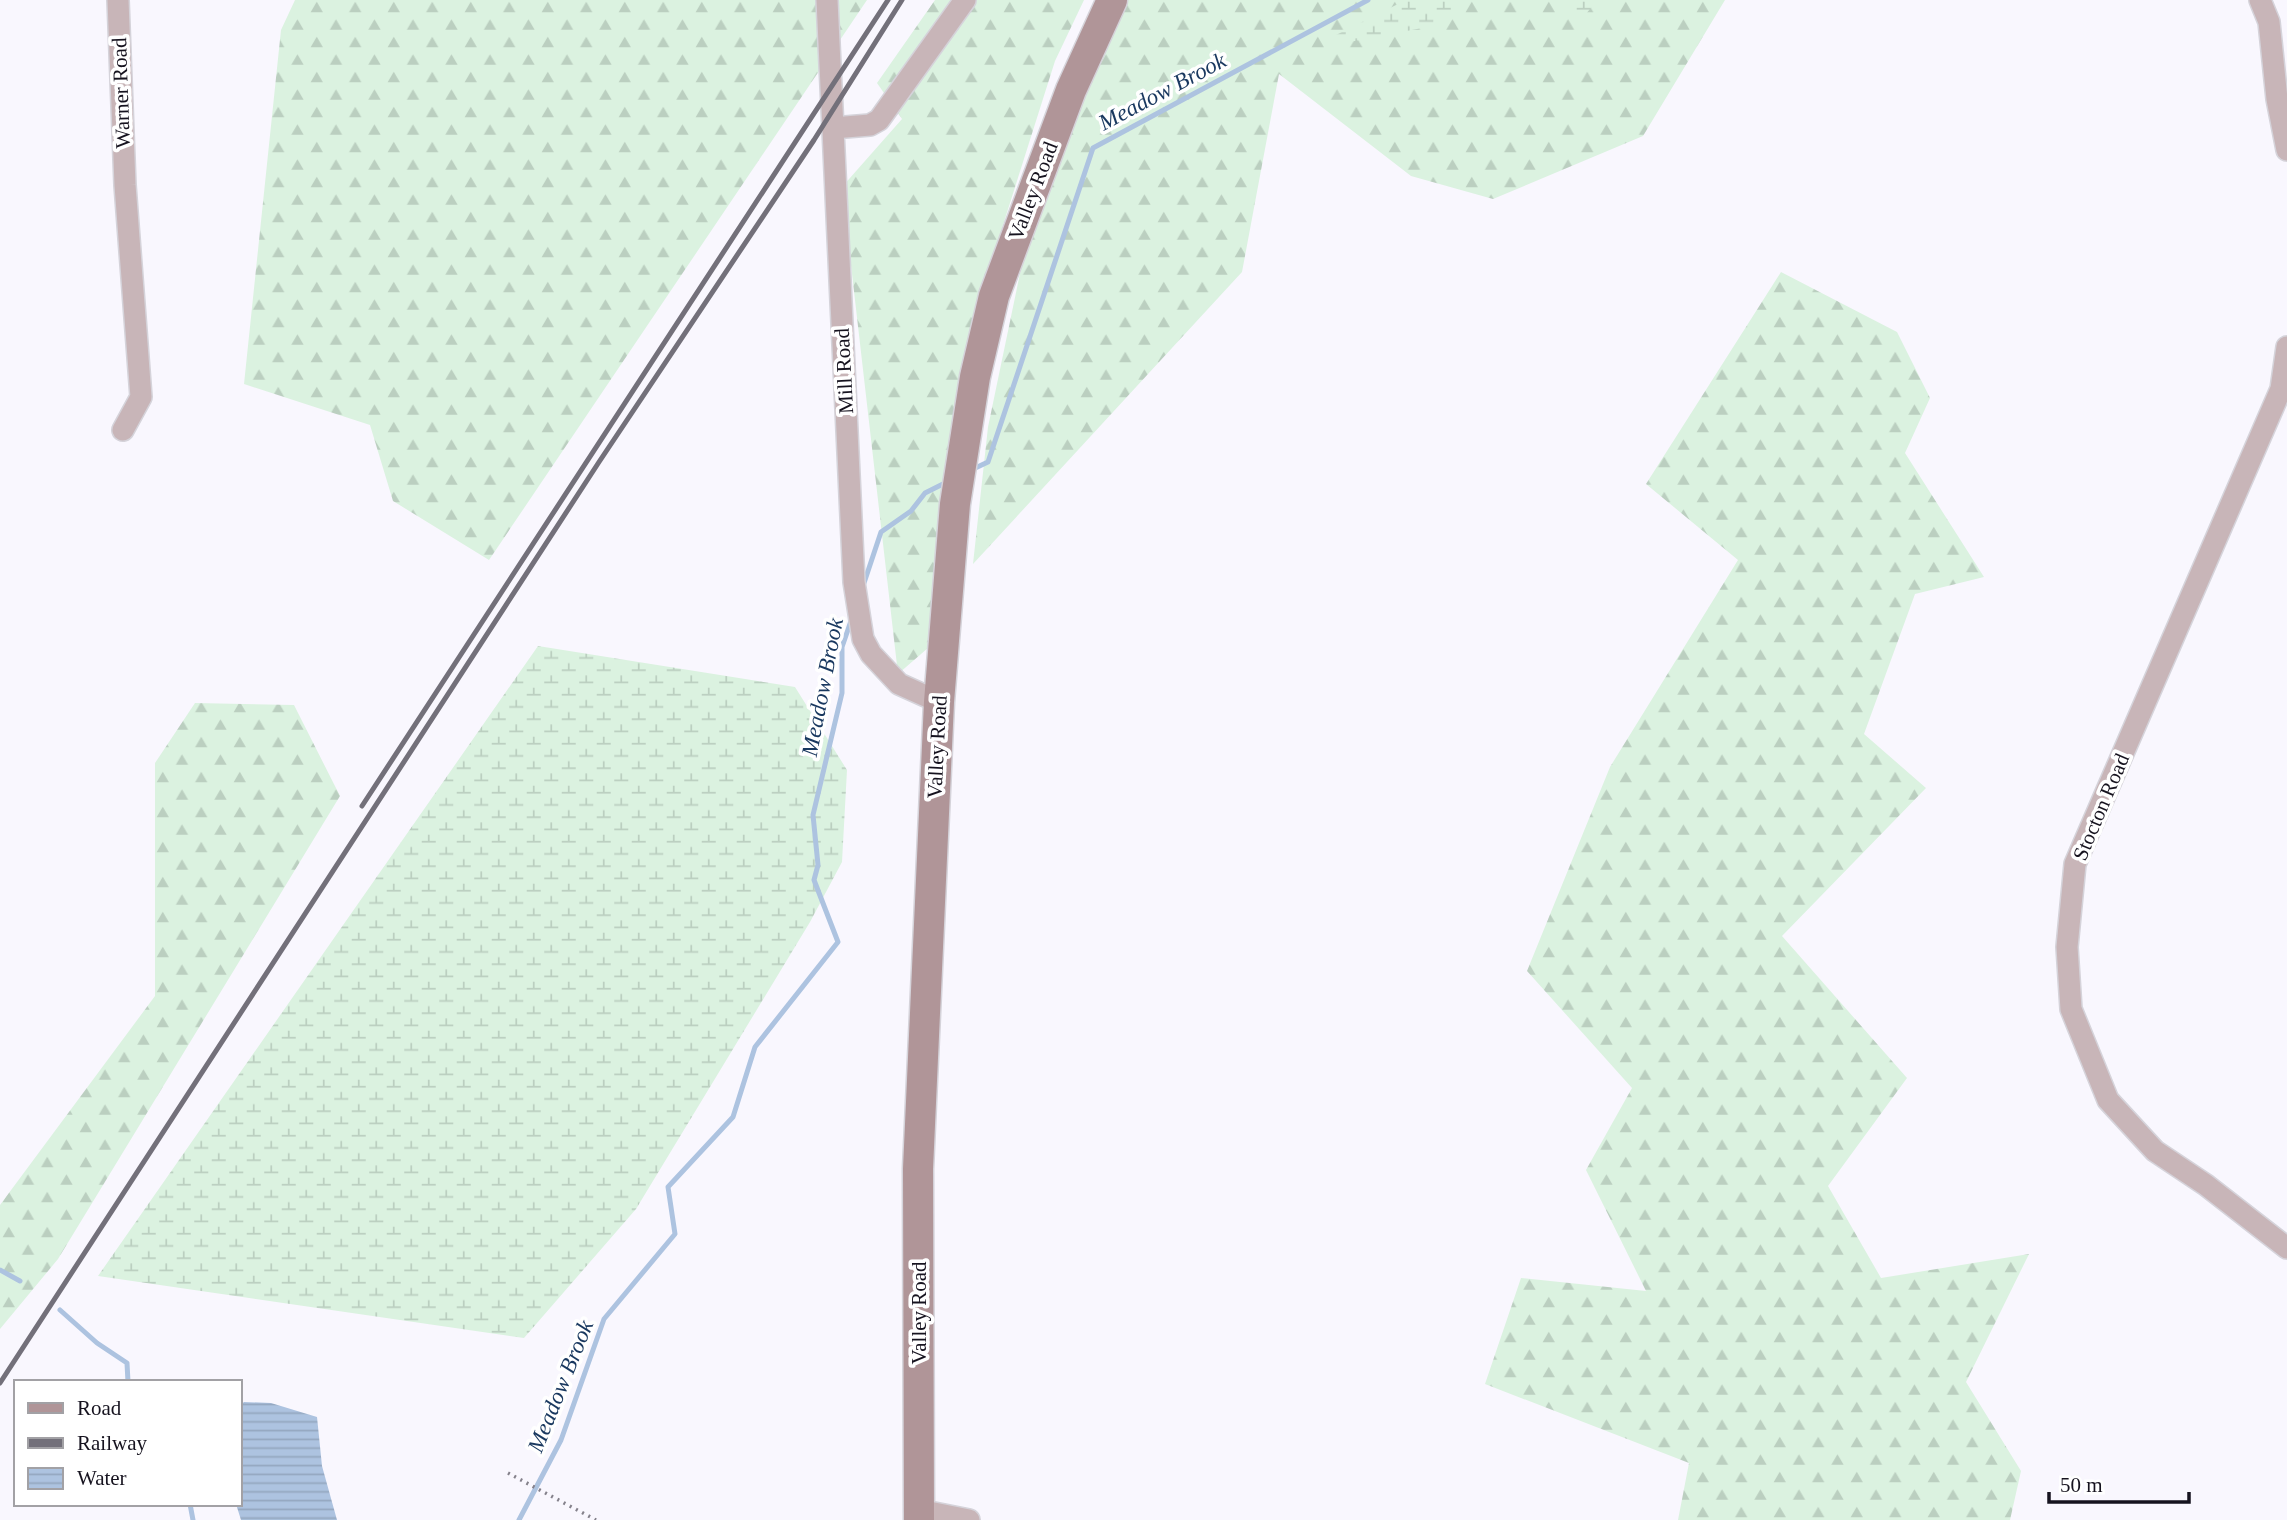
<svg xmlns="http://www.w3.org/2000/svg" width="2287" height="1520" font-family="Georgia,serif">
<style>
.forest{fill:url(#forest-firs)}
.wetland{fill:url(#wetland-marsh)}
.water{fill:url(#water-rules)}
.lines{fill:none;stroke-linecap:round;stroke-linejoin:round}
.stream{stroke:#adc3e0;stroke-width:5}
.minor-casing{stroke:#d5d3da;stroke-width:24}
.secondary-casing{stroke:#d5d3da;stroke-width:33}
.path{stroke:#84818b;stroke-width:3.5;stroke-dasharray:2 5;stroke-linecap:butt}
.minor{stroke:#c8b5b8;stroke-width:21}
.secondary{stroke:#b09598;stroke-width:30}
.rail{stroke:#73707a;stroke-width:5}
.labels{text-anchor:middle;stroke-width:7;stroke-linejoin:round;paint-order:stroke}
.street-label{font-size:21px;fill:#16131f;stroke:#fff}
.water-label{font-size:23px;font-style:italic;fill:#19385f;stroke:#fff}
</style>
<defs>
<pattern id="forest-firs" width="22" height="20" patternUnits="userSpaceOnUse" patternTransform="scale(1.75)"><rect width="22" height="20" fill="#dbf2e0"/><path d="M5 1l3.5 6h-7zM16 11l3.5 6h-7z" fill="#bbcfc0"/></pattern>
<pattern id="wetland-marsh" width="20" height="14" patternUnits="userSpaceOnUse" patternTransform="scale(1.75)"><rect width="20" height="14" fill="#dbf2e0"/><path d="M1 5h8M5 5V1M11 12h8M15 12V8" fill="none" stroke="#bbcfc0"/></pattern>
<pattern id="water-rules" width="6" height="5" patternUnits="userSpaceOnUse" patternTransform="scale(1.75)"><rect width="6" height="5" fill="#adc3e0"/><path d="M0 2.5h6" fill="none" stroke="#94a7c0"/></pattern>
</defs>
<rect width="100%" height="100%" fill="#f9f7fe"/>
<path class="forest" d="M 295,0 L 867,0 L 489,560 L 393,501 L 370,425 L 244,384 L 281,30 Z
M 935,0 L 1084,0 L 1055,61 L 978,304 L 936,641 L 898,674 L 842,187 L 902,119 L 877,83 Z
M 1128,0 L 1725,0 L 1643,136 L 1493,199 L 1411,176 L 1279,74 L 1242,272 L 973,564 L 988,427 L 1023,259 L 1090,75 Z
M 1781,272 L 1897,332 L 1930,398 L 1905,453 L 1984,577 L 1915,594 L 1864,734 L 1926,788 L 1782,936 L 1907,1078 L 1828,1186 L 1881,1278 L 2029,1254 L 1966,1382 L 2021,1471 L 2010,1520 L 1678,1520 L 1689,1463 L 1485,1384 L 1521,1278 L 1646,1291 L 1586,1170 L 1632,1088 L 1527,971 L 1610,767 L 1738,560 L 1646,484 Z
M 195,703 L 294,705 L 340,796 L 58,1259 L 0,1329 L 0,1205 L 155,996 L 155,763 Z"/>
<path class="wetland" d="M 1406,0 L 1471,0 L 1443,24 L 1339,44 L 1336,35 Z
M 1555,0 L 1597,0 L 1582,19 Z
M 538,646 L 795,687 L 847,770 L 842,862 L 810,922 L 636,1209 L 524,1338 L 98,1276 Z"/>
<path class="water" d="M 244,1402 L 271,1403 L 317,1417 L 322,1466 L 337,1520 L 241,1520 L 236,1504 L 240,1504 L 240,1405 Z"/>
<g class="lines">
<path class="stream" d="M 971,470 L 988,462 L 1093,148 L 1368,0
M 863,586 L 881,532 L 911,511 L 925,493 L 947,482
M 0,1270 L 20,1281
M 60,1310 L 97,1343 L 127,1363 L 128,1382
M 190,1504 L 193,1520
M 519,1520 L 561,1440 L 604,1319 L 675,1234 L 668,1187 L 733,1117 L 755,1047 L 838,942 L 814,880 L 818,865 L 813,815 L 842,693 L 842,647 L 852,618"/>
<g class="minor-casing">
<path id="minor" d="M 118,0 L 125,185 L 141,397 L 123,430
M 827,0 L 854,582 L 863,639 L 871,654 L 899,684 L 939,702
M 2260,0 L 2269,22 L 2277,99 L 2287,150
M 833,128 L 870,125 L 879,120 L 965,0
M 2287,347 L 2281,389 L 2075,864 L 2067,947 L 2071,1009 L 2108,1100 L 2155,1151 L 2206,1185 L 2287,1248
M 919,1510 L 969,1520"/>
</g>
<g class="secondary-casing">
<path id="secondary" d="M 919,1520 L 918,1169 L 939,702 L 955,504 L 975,377 L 994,296 L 1071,90 L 1112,0"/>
</g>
<path class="path" d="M 508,1473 L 596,1520"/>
<use href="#minor" class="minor"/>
<use href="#secondary" class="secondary"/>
<path class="rail" d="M 362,806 L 888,0
M 0,1383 L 599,462 L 814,140 L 902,0"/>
</g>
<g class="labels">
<g class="street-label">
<text transform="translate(121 93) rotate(-92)" y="7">Warner Road</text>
<text transform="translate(1033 191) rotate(-69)" y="7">Valley Road</text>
<text transform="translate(844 371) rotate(-93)" y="7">Mill Road</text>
<text transform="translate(937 747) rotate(-87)" y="7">Valley Road</text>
<text transform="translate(2101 807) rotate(-67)" y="7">Stocton Road</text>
<text transform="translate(919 1313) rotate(-90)" y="7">Valley Road</text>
</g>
<g class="water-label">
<text transform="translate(1162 91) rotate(-28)" y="8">Meadow Brook</text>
<text transform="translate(822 687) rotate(-79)" y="8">Meadow Brook</text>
<text transform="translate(560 1386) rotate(-68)" y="8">Meadow Brook</text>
</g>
</g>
<rect x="14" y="1380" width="228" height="126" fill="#ffffff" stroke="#a2a1a5" stroke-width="2"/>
<rect x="28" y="1403" width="35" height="10" fill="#b09598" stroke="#a2a1a5" stroke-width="2"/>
<text x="77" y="1415" font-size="21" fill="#16131f">Road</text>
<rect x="28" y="1438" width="35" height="10" fill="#73707a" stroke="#a2a1a5" stroke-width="2"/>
<text x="77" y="1450" font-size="21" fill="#16131f">Railway</text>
<rect x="28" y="1468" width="35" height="21" fill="url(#water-rules)" stroke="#a2a1a5" stroke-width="2"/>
<text x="77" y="1485" font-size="21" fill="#16131f">Water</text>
<path d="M2049 1492v10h140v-10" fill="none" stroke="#16131f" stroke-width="3.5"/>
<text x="2060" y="1492" font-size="21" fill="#16131f" stroke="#ffffff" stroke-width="5" paint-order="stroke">50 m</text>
</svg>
